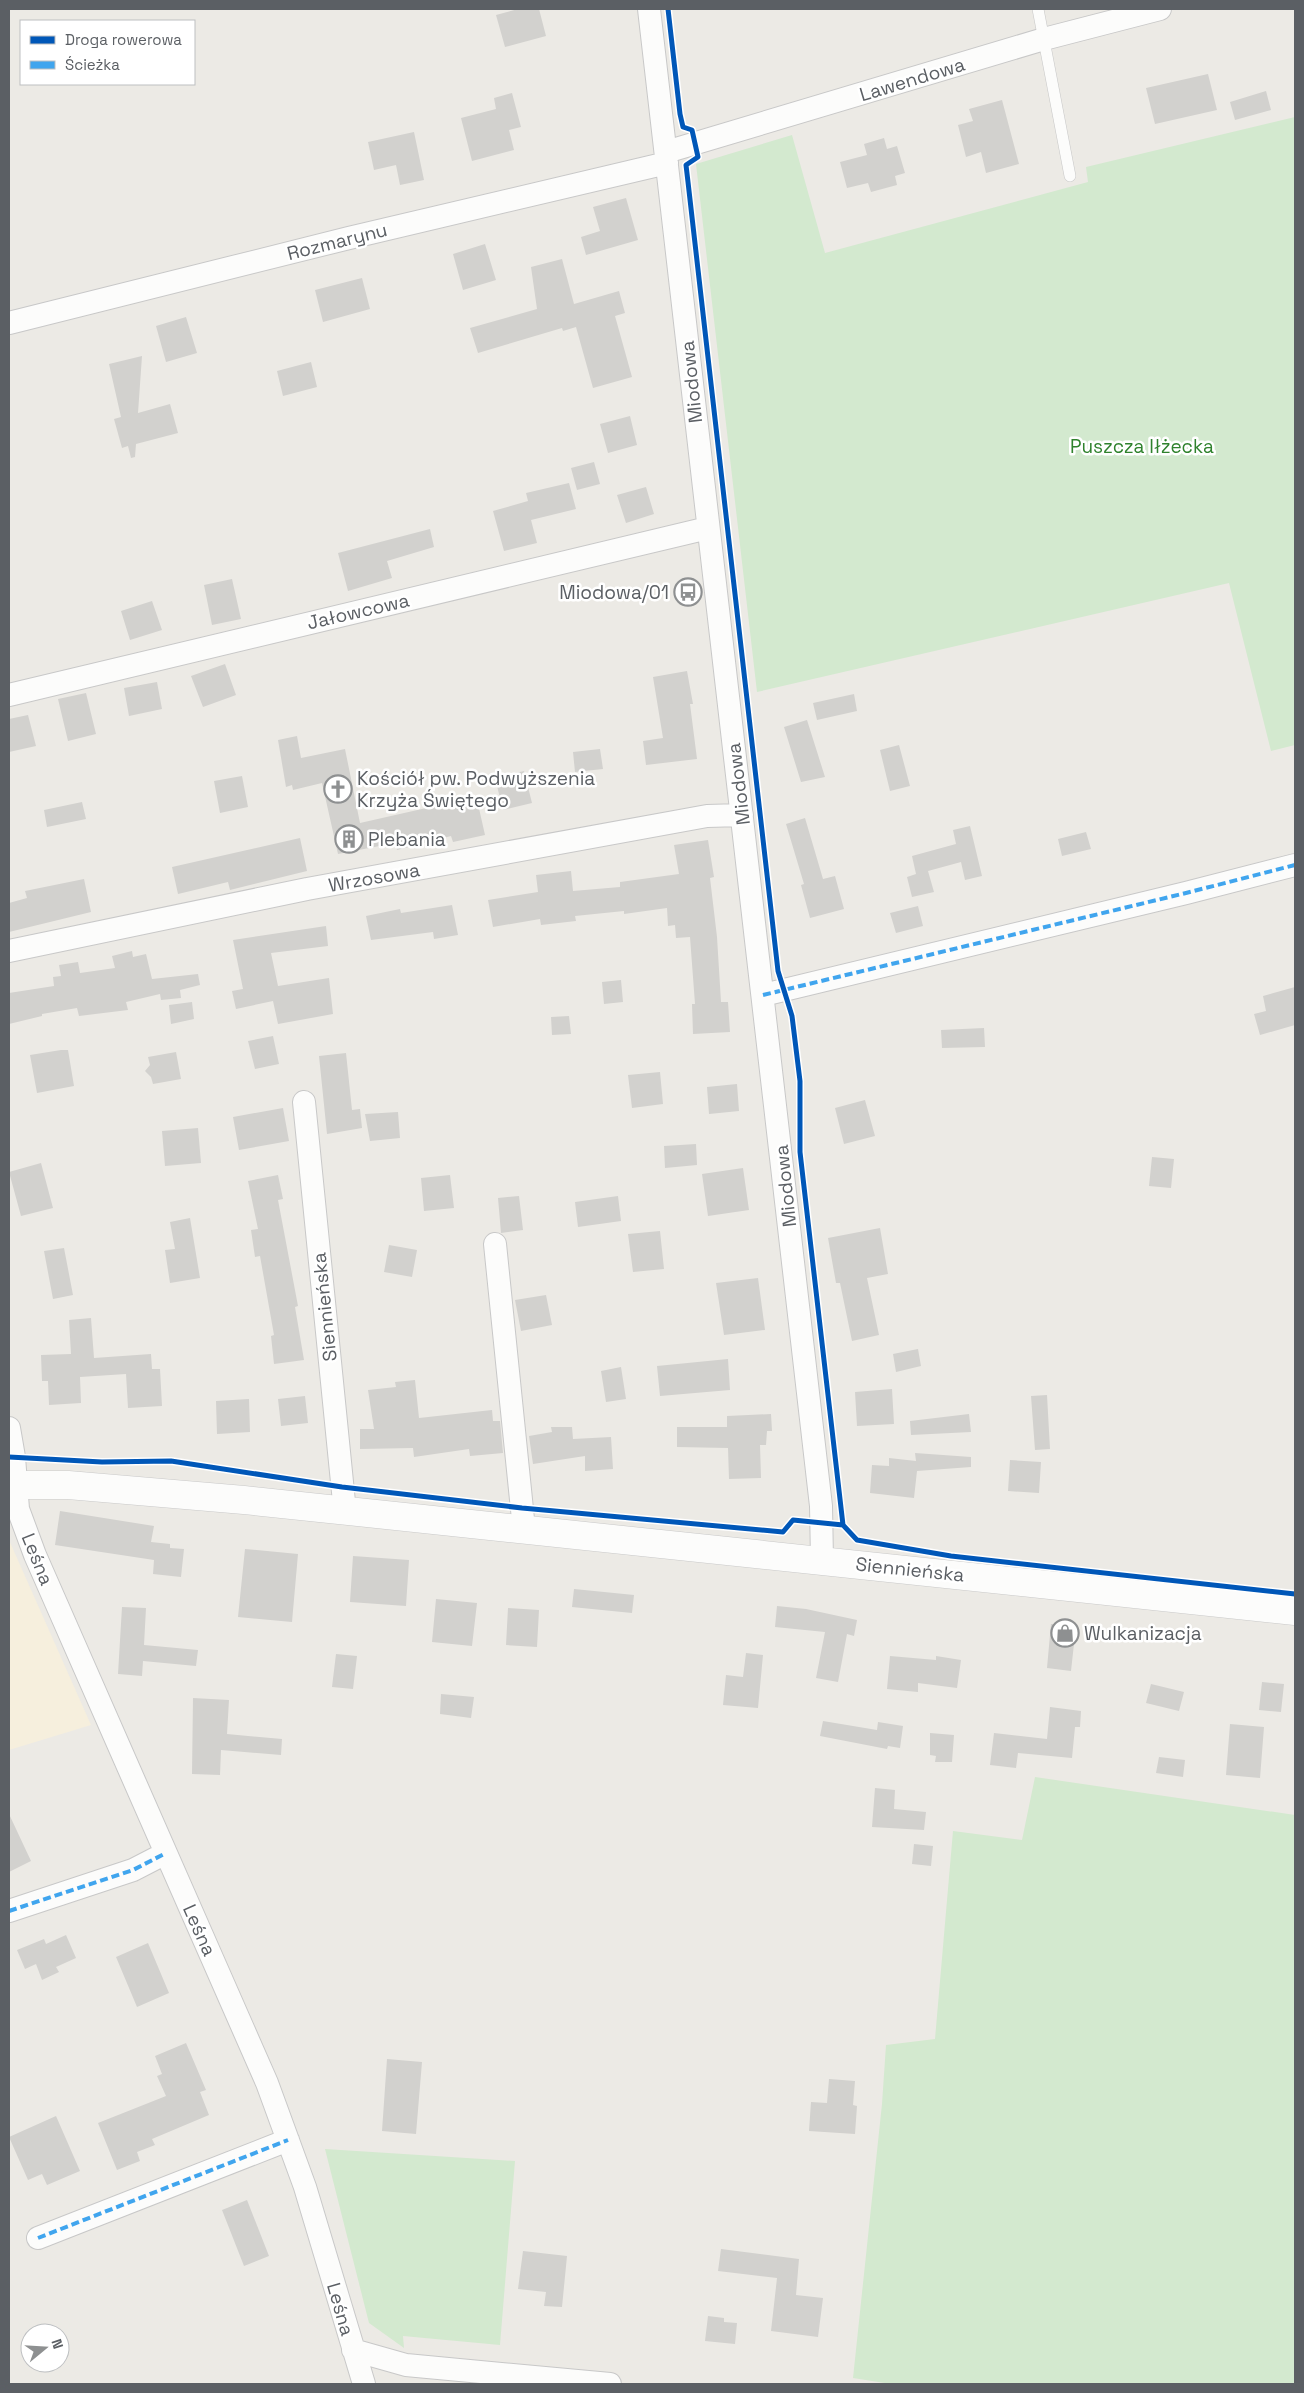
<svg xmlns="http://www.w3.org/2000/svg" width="1304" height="2393" font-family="'Space Grotesk',sans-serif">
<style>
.commercial{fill:#f6efdd}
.green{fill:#d3e9cf}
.building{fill:#d2d1ce}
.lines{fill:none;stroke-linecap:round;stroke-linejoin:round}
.service-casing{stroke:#c8c8c8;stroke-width:12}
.minor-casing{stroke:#c8c8c8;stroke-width:24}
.secondary-casing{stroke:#c9c9c9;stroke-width:29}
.service{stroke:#fcfcfb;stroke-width:11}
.minor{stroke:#fcfcfb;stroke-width:22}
.secondary{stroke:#fcfcfb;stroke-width:28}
.quiet{stroke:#40a5ee;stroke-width:4;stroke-dasharray:8 4;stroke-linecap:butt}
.cycleway-casing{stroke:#fff;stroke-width:8}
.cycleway{stroke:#0057b8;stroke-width:5}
.labels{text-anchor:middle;stroke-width:5;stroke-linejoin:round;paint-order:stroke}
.street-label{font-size:19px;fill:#5b5f64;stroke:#fff}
.park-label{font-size:19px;fill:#2f822d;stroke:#fff}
.poi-label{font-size:19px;fill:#5b5f64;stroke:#fff;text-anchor:start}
</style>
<rect width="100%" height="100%" fill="#eceae5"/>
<path class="commercial" d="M 9,1540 L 91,1725 L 9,1750 Z"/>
<path class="green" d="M 1295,117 L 1295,745 L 1271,751 L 1229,583 L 757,692 L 696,164 L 792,135 L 825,253 L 1088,182 L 1086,167 Z
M 1035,1777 L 1295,1815 L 1295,2384 L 891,2384 L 853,2378 L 882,2104 L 886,2045 L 935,2039 L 953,1831 L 1022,1840 Z
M 325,2149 L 515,2161 L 500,2345 L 403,2336 L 404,2348 L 369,2323 Z"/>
<path class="building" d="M 518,9 L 539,9 L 546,36 L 505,47 L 496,15 Z
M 1208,74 L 1217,110 L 1155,124 L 1146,88 Z
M 1266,91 L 1271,110 L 1235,120 L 1230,102 Z
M 512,93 L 521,127 L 509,130 L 514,150 L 472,161 L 461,118 L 496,109 L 494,98 Z
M 1002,100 L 1019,164 L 986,173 L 981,152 L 966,157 L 958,125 L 973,121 L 969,109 Z
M 414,132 L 424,180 L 400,185 L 396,165 L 374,170 L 368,142 Z
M 884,138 L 887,149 L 897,146 L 905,173 L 895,176 L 897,185 L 871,192 L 868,183 L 847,188 L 840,162 L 867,155 L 864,144 Z
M 626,198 L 638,240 L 586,255 L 581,237 L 600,231 L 593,207 Z
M 485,244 L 496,280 L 463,290 L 453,254 Z
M 562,259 L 574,304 L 619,291 L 625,313 L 615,316 L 632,377 L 593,388 L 576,327 L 563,331 L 562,328 L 478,353 L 470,328 L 537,309 L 531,267 Z
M 362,278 L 370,309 L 323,322 L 315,290 Z
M 186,317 L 197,353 L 166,362 L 156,326 Z
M 142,356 L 138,413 L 170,404 L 178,433 L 136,444 L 135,457 L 131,458 L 128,446 L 122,448 L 114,419 L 121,417 L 109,364 Z
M 311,362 L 317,387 L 283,396 L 277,371 Z
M 630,416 L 637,445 L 608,453 L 600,424 Z
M 594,462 L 600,484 L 577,490 L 571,468 Z
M 569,483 L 576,509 L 531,520 L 537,543 L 504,551 L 493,511 L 528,501 L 526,493 Z
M 646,487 L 654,514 L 626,523 L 617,495 Z
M 430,529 L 434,547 L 387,561 L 392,578 L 348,591 L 338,553 Z
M 232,579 L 241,619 L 212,625 L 204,585 Z
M 152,601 L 162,630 L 130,640 L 121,611 Z
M 225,664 L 236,695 L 203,707 L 191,676 Z
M 687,671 L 693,704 L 690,704 L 697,759 L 646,765 L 643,741 L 663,738 L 653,677 Z
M 157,682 L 162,709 L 129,716 L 124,688 Z
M 86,693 L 96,734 L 68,741 L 58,699 Z
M 854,694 L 857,711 L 817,720 L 813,703 Z
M 28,715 L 36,746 L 9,752 L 9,719 Z
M 807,720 L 825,777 L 801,782 L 784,727 Z
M 297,736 L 301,758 L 345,749 L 360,823 L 466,799 L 467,806 L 478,804 L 485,835 L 453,842 L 451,836 L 397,850 L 395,843 L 338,854 L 322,783 L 293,790 L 292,785 L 286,787 L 278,740 Z
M 899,745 L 910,786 L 890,791 L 880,750 Z
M 600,749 L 603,769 L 575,772 L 573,752 Z
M 524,771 L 532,803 L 503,810 L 495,778 Z
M 242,776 L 248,807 L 220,813 L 214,781 Z
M 82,802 L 86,819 L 47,827 L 44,810 Z
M 805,818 L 823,879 L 835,876 L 844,909 L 810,918 L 801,885 L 804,884 L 786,824 Z
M 970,826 L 982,876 L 965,880 L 961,862 L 928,871 L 934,892 L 912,897 L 907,877 L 916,874 L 912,856 L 956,844 L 953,830 Z
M 1086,832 L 1091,849 L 1062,856 L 1058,839 Z
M 300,838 L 307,871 L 230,890 L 228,882 L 178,894 L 172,867 Z
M 708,840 L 714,877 L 710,878 L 717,937 L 721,1002 L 728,1002 L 730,1032 L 693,1034 L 692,1004 L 695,1004 L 690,937 L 676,938 L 675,925 L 668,926 L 667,908 L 624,914 L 624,911 L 575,916 L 576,921 L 541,925 L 540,919 L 493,927 L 488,900 L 538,892 L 536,875 L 571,871 L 573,891 L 620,887 L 620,882 L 679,874 L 674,845 Z
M 84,879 L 91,912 L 9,932 L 9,903 L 27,898 L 25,891 Z
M 452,905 L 458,935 L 434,939 L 433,932 L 371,940 L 366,916 L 400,909 L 401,913 Z
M 918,906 L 923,926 L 896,933 L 890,913 Z
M 326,926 L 328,946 L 271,953 L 278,986 L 329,978 L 333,1014 L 278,1024 L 273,1001 L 236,1009 L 232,991 L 243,989 L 233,940 Z
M 132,951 L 133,957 L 146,954 L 152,979 L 198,974 L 200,985 L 180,990 L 181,998 L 161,1000 L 160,994 L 126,1002 L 128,1010 L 79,1016 L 77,1008 L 42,1014 L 42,1016 L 9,1024 L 9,993 L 54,986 L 53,977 L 61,976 L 59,965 L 78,962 L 80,973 L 115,968 L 112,956 Z
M 621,980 L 623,1002 L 604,1004 L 602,982 Z
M 1295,987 L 1295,1025 L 1260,1035 L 1254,1014 L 1266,1011 L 1263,996 Z
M 192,1002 L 194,1019 L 171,1024 L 169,1005 Z
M 569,1016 L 571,1034 L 552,1035 L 551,1017 Z
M 984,1028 L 985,1047 L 942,1048 L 941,1030 Z
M 273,1036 L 279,1064 L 255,1069 L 248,1041 Z
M 61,1050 L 68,1050 L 74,1086 L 37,1093 L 30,1055 Z
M 176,1052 L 181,1079 L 153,1084 L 151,1077 L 145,1071 L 150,1065 L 148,1057 Z
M 346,1053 L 352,1110 L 360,1109 L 362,1128 L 327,1134 L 319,1056 Z
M 660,1072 L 663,1104 L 632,1108 L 628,1075 Z
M 737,1084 L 739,1111 L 709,1114 L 707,1087 Z
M 865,1100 L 875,1136 L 844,1144 L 835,1108 Z
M 283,1108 L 289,1141 L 239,1150 L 233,1117 Z
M 398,1112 L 400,1138 L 370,1141 L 365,1114 Z
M 198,1128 L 201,1163 L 165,1166 L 162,1131 Z
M 696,1144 L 697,1165 L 665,1168 L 664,1146 Z
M 1152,1157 L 1174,1159 L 1171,1188 L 1149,1186 Z
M 41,1163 L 53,1208 L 21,1216 L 9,1172 Z
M 743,1168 L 749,1210 L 708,1216 L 702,1174 Z
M 278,1175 L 283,1199 L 278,1200 L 298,1306 L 295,1307 L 304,1360 L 274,1364 L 271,1336 L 274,1335 L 260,1256 L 255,1257 L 251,1230 L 258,1229 L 248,1181 Z
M 450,1175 L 454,1208 L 424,1211 L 421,1178 Z
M 519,1196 L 523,1230 L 501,1233 L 498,1198 Z
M 618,1196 L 621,1221 L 578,1227 L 575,1202 Z
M 190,1218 L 200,1278 L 170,1283 L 165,1250 L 175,1249 L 170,1222 Z
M 880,1228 L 888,1274 L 867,1278 L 879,1335 L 852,1341 L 840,1283 L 836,1283 L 828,1238 Z
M 660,1231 L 664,1269 L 633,1272 L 628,1234 Z
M 389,1245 L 417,1250 L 412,1277 L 384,1272 Z
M 64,1248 L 73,1295 L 53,1299 L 44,1251 Z
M 758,1278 L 765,1330 L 724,1335 L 716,1283 Z
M 546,1295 L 552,1325 L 521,1331 L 515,1300 Z
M 91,1318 L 94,1358 L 151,1354 L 152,1369 L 160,1369 L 162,1406 L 128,1408 L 126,1374 L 80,1377 L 81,1403 L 49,1405 L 48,1381 L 42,1381 L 41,1355 L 71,1354 L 69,1320 Z
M 918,1349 L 921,1366 L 896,1372 L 893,1354 Z
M 728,1359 L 730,1390 L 660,1396 L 657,1366 Z
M 621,1367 L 626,1399 L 606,1402 L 601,1371 Z
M 415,1380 L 419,1418 L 492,1410 L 493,1421 L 500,1421 L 503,1453 L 470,1456 L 469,1449 L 414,1457 L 413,1448 L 360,1449 L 360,1429 L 374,1429 L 368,1390 L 396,1387 L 395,1382 Z
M 892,1389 L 894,1424 L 857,1426 L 855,1392 Z
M 1047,1395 L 1050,1449 L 1035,1450 L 1031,1396 Z
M 305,1396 L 308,1423 L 281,1426 L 278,1399 Z
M 249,1399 L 250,1432 L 217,1434 L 216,1401 Z
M 771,1414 L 772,1431 L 767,1431 L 766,1445 L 760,1445 L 761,1478 L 729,1479 L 728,1448 L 677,1447 L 677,1427 L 727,1427 L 727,1416 Z
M 969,1414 L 971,1432 L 911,1435 L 910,1421 Z
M 551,1427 L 572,1427 L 573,1439 L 611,1437 L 613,1469 L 585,1471 L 585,1456 L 533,1464 L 529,1436 L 552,1432 Z
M 915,1453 L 971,1457 L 971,1467 L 917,1471 L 914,1498 L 870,1493 L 872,1465 L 889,1466 L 889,1458 L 916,1461 Z
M 1010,1460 L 1041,1462 L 1039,1493 L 1008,1491 Z
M 60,1511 L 154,1526 L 151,1542 L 170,1544 L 170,1548 L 184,1549 L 181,1577 L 153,1574 L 154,1560 L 55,1545 Z
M 245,1549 L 298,1554 L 292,1622 L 238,1617 Z
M 353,1556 L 409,1560 L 406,1606 L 350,1602 Z
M 574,1589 L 634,1595 L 632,1613 L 572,1607 Z
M 436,1599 L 477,1603 L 472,1646 L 432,1642 Z
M 777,1606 L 806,1609 L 857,1620 L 854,1636 L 847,1634 L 838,1682 L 816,1678 L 825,1632 L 775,1627 Z
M 122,1607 L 146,1608 L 144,1645 L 198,1650 L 196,1666 L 143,1661 L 142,1676 L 118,1674 Z
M 508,1608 L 539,1610 L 537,1647 L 506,1645 Z
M 1051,1624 L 1076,1626 L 1071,1671 L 1047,1668 Z
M 746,1653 L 763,1655 L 758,1708 L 723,1705 L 726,1675 L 743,1677 Z
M 336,1654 L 357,1656 L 353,1689 L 332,1687 Z
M 890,1656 L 936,1660 L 936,1656 L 961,1660 L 957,1688 L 918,1683 L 918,1692 L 887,1689 Z
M 1262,1682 L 1284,1684 L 1281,1712 L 1259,1710 Z
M 1151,1684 L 1184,1692 L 1179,1711 L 1146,1703 Z
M 441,1694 L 474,1697 L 471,1718 L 440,1714 Z
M 193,1698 L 229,1700 L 227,1734 L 282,1739 L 281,1755 L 221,1750 L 220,1775 L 192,1774 Z
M 1050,1707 L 1081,1711 L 1080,1727 L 1075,1727 L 1072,1758 L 1018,1753 L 1016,1768 L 990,1765 L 994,1733 L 1047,1739 Z
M 823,1721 L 877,1730 L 878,1722 L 903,1726 L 900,1748 L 888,1746 L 887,1749 L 820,1736 Z
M 1230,1724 L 1264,1727 L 1260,1778 L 1226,1775 Z
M 930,1733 L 954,1735 L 952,1762 L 935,1762 L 936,1756 L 930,1755 Z
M 1159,1757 L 1185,1760 L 1183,1777 L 1156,1773 Z
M 875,1788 L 895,1790 L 894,1809 L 926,1812 L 924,1830 L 872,1827 Z
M 9,1814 L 31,1861 L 9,1872 Z
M 914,1844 L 933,1846 L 931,1866 L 912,1864 Z
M 66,1935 L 76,1958 L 56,1967 L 59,1972 L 42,1980 L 36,1964 L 25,1969 L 17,1950 L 44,1939 L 46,1944 Z
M 148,1943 L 169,1993 L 137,2007 L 116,1957 Z
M 186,2043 L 206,2090 L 200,2092 L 209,2115 L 152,2139 L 155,2145 L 137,2152 L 140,2161 L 117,2170 L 98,2123 L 166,2096 L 157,2076 L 162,2074 L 155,2056 Z
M 387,2059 L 422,2062 L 416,2134 L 382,2131 Z
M 829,2079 L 855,2081 L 853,2105 L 857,2106 L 855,2134 L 809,2131 L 811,2102 L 827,2103 Z
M 56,2116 L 80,2171 L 47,2185 L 42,2174 L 28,2180 L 9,2137 Z
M 247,2200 L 269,2256 L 244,2266 L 222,2210 Z
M 721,2249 L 799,2259 L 796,2295 L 823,2298 L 818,2337 L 771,2331 L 777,2278 L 718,2271 Z
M 523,2251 L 567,2256 L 562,2307 L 544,2306 L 546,2292 L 518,2289 Z
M 708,2316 L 724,2318 L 724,2322 L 737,2323 L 735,2344 L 705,2341 Z"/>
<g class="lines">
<g class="service-casing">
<path id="service" d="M 1038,9 L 1070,176"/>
</g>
<g class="minor-casing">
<path id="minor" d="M 649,9 L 821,1506 L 822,1560
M 666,152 L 1044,39 L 1160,9
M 9,323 L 349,238 L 667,163
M 9,695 L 708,528
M 9,951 L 307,889 L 707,816 L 742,815
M 763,995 L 1186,893 L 1295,865
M 304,1102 L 345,1512
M 495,1244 L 524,1529
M 9,1428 L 14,1457 L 18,1509 L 35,1555 L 267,2083 L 305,2187 L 364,2384
M 9,1911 L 133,1870 L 166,1853
M 38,2238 L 288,2140
M 353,2350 L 406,2365 L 610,2384"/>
</g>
<g class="secondary-casing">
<path id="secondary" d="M 9,1485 L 68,1485 L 244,1500 L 1295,1611"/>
</g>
<use href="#service" class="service"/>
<use href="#minor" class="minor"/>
<use href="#secondary" class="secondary"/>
<path class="quiet" d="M 763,995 L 1186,893 L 1295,865
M 9,1911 L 133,1870 L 166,1853
M 38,2238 L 288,2140"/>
<g class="cycleway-casing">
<path id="cycleway" d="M 668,9 L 680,114 L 683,127 L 692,130 L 698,157 L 686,165 L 688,182 L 778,971 L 792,1016 L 800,1081 L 800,1152 L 843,1525 L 857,1540 L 951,1556 L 1295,1594
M 9,1457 L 102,1462 L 171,1461 L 342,1487 L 522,1508 L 783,1532 L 793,1520 L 843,1525"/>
</g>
<use href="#cycleway" class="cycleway"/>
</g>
<defs>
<g id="bus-ring" transform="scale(1.4375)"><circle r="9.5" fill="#fff" stroke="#8e9091" stroke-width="1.5"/><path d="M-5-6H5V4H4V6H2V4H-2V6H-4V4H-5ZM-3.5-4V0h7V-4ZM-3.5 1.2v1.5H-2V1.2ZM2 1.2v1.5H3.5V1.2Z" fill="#8e9091"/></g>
<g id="church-ring" transform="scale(1.4375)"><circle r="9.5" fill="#fff" stroke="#8e9091" stroke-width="1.5"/><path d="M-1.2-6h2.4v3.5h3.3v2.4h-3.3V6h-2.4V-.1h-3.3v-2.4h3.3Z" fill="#8e9091"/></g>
<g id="building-ring" transform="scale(1.4375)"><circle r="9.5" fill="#fff" stroke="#8e9091" stroke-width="1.5"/><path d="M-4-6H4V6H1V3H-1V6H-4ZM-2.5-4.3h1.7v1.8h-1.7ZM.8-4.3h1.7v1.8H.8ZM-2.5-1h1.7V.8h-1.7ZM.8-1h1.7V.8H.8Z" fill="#8e9091"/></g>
<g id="shop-ring" transform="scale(1.4375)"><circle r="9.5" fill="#fff" stroke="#8e9091" stroke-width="1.5"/><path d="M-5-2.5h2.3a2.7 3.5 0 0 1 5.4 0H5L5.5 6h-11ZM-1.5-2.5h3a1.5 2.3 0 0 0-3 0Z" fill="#8e9091"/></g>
</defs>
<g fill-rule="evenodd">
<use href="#bus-ring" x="688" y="592"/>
<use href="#church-ring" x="338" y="789"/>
<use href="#building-ring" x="349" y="839"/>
<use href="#shop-ring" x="1065" y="1633"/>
</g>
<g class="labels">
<g class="street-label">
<text transform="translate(912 79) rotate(-17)" y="7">Lawendowa</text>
<text transform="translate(337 241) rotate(-14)" y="7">Rozmarynu</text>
<text transform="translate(691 382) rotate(-96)" y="7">Miodowa</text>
<text transform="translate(358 611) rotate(-13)" y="7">Jałowcowa</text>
<text transform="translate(738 784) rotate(-97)" y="7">Miodowa</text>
<text transform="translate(374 877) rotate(-10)" y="7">Wrzosowa</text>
<text transform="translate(785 1186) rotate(-96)" y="7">Miodowa</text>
<text transform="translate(324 1307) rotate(-96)" y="7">Siennieńska</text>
<text transform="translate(38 1559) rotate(68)" y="7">Leśna</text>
<text transform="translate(910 1569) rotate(6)" y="7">Siennieńska</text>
<text transform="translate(200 1930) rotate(66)" y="7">Leśna</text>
<text transform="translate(341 2309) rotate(74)" y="7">Leśna</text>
</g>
<g class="park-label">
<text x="1142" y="453">Puszcza Iłżecka</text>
</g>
<g class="poi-label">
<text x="669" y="599" text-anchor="end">Miodowa/01</text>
<text x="357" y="785">Kościół pw. Podwyższenia<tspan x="357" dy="22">Krzyża Świętego</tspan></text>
<text x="368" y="846">Plebania</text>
<text x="1084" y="1640">Wulkanizacja</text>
</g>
</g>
<rect width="1304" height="2393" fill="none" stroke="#5b5f64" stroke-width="20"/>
<rect x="20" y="20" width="175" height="65" fill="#ffffff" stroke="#bdbfc1"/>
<rect x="30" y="36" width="25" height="8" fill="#0057b8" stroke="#bdbfc1"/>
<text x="65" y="45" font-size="15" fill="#5b5f64">Droga rowerowa</text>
<rect x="30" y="61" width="25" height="8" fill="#40a5ee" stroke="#bdbfc1"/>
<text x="65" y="70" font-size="15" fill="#5b5f64">Ścieżka</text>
<g transform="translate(45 2348) rotate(72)"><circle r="24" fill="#ffffff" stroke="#bdbfc1"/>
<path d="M0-4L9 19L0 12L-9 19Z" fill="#8e9091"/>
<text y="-8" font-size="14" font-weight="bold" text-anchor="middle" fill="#5b5f64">N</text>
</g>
</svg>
